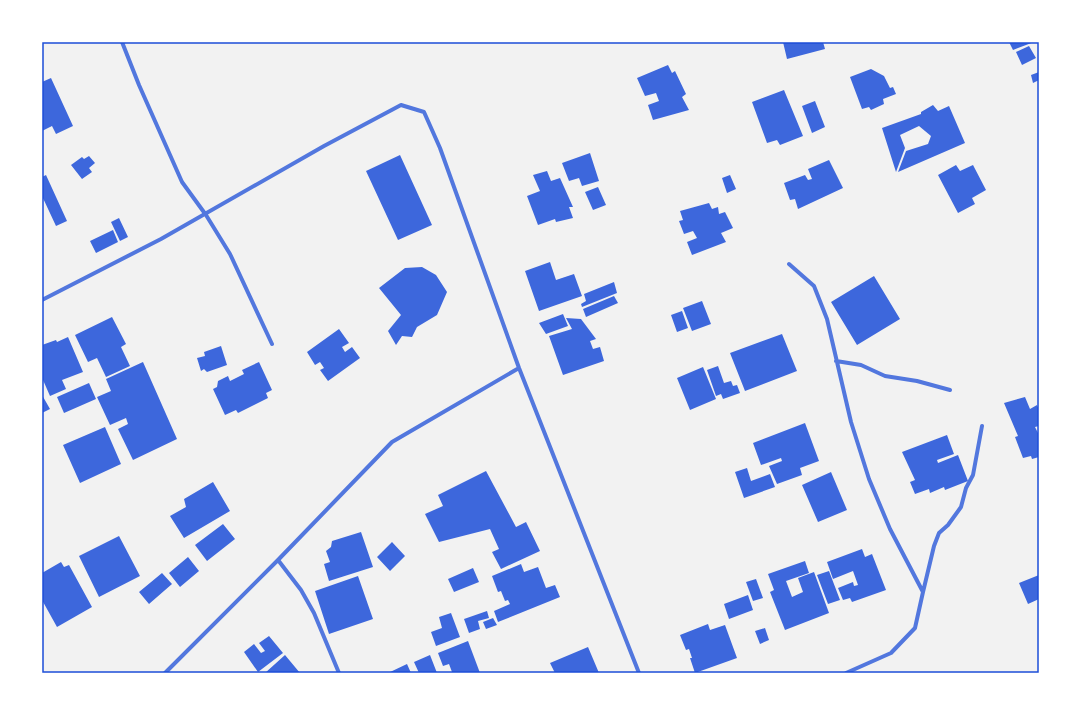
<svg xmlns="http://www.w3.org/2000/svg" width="1081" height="715" font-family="Quicksand,sans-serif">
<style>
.building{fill:#3d67dc}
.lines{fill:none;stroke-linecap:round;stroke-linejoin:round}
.minor{stroke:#5277de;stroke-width:4}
.neatline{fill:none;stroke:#1d4ed8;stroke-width:1.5}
</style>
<rect width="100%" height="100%" fill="#f2f2f2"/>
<path class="building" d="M 783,42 L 823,42 L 825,49 L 787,59 Z
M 1009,42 L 1034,42 L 1013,50 Z
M 1029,46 L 1036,58 L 1022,65 L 1016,52 Z
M 668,65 L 672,73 L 675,71 L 686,94 L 682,97 L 689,110 L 653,120 L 648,105 L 659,101 L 656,93 L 645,96 L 637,78 Z
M 871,69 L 884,76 L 890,88 L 893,87 L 896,94 L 883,99 L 884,104 L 871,110 L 869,107 L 862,109 L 850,77 Z
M 1039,72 L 1039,80 L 1033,83 L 1031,75 Z
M 51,78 L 73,126 L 56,134 L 52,126 L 42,131 L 42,82 Z
M 784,90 L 803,136 L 780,145 L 777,140 L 767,143 L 752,102 Z
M 815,101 L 825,127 L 812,133 L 802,106 Z
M 933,105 L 938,111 L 949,106 L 965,143 L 898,172 L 906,151 L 928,144 L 931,136 L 919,126 L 900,135 L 905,148 L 896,172 L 882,128 L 921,114 L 921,112 Z
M 590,153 L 599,181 L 582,186 L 579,178 L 569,181 L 562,163 Z
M 400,155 L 432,225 L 398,240 L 366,171 Z
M 89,156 L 95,163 L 89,168 L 92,172 L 82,179 L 71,165 L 82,157 L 84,159 Z
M 829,160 L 843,188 L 798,209 L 795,199 L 790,200 L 784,183 L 805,175 L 808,180 L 812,179 L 808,169 Z
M 956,165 L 960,171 L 973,165 L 986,190 L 972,198 L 975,204 L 958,213 L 938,175 Z
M 547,171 L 551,181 L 560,178 L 573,207 L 569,207 L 573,218 L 556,222 L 555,219 L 538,225 L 527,196 L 540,191 L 533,175 Z
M 46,175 L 67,221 L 56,226 L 42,196 L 42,177 Z
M 730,175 L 736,189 L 727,193 L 722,178 Z
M 598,187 L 606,205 L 593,210 L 585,192 Z
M 709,203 L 712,209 L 718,207 L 719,214 L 725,212 L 733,228 L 721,233 L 726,242 L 692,255 L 687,242 L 697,238 L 693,231 L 684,234 L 679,221 L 683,220 L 680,211 Z
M 119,218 L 128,237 L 120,241 L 111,222 Z
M 113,230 L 118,242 L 96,253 L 90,241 Z
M 550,262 L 556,280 L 574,274 L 582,296 L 539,311 L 525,271 Z
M 422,267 L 436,275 L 447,292 L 437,315 L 417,327 L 412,337 L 402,336 L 396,345 L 388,331 L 401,315 L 379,288 L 405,268 Z
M 874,276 L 900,319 L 857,345 L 831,302 Z
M 614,282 L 617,293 L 582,307 L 581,304 L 586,301 L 584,294 Z
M 614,296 L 618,303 L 586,317 L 583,309 Z
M 702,301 L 711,324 L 692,331 L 683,308 Z
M 682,311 L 688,328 L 677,332 L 671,315 Z
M 563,314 L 568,326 L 546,334 L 539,323 Z
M 112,317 L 126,344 L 121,347 L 130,366 L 106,377 L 97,358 L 88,362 L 75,335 Z
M 566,318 L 581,319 L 596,339 L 590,341 L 593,349 L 600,347 L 604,361 L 563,375 L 549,336 L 572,329 Z
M 339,329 L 349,343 L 342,347 L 345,352 L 352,347 L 360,358 L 328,381 L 320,370 L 324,368 L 320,362 L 315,365 L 307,352 Z
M 782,334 L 797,371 L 745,391 L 730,353 Z
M 68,337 L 83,372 L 62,380 L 66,389 L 50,396 L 43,380 L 42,381 L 42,345 L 56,340 L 57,342 Z
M 221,346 L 227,365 L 207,372 L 204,369 L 201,371 L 197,358 L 205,356 L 204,352 Z
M 143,362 L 177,439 L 133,460 L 118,429 L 128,424 L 126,418 L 110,425 L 97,397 L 111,391 L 106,379 Z
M 259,362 L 272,390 L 266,393 L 268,398 L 238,413 L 236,410 L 225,415 L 213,389 L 217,387 L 218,381 L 228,376 L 230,381 L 244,374 L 242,370 Z
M 718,366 L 724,383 L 731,381 L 733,386 L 737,385 L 740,393 L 723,399 L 721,394 L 716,396 L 707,370 Z
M 703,367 L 716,399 L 690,410 L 677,378 Z
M 89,383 L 96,399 L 64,413 L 57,397 Z
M 42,395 L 50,409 L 42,413 Z
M 1025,397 L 1030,409 L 1037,405 L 1039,410 L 1039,426 L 1035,427 L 1039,435 L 1039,457 L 1032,459 L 1031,456 L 1023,458 L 1015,437 L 1018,436 L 1004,403 Z
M 805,423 L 819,461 L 800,468 L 802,475 L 777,484 L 769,466 L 782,461 L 781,458 L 761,465 L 753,443 Z
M 105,427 L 121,464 L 80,483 L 63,445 Z
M 947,435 L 954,454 L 937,460 L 938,463 L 958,455 L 968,481 L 945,490 L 944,487 L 930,493 L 929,489 L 915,494 L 910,482 L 915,480 L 902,452 Z
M 747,468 L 751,481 L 770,474 L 775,487 L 744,498 L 735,472 Z
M 486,471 L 516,527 L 526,522 L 540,551 L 501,569 L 492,552 L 499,549 L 490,529 L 439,542 L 425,514 L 443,506 L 438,495 Z
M 831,472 L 847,510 L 818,522 L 802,485 Z
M 213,482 L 230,511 L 184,538 L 170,516 L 186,507 L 184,499 Z
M 223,524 L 235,539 L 207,561 L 195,545 Z
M 361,532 L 373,567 L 329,581 L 324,564 L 330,562 L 326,551 L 331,547 L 332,541 Z
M 119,536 L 140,576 L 99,597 L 79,556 Z
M 392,542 L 405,556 L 390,571 L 377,557 Z
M 862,549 L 865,557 L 872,554 L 886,590 L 852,602 L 850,598 L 843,600 L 838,588 L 853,582 L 854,586 L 858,585 L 853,571 L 833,579 L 827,562 Z
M 188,557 L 199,571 L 180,587 L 169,573 Z
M 805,561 L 809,573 L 786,581 L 792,597 L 803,592 L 798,578 L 814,572 L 829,613 L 785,630 L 770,592 L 774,590 L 768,574 Z
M 61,562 L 64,567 L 69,565 L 92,607 L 57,627 L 42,600 L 42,573 Z
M 521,564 L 524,572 L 538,567 L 546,588 L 555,585 L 560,597 L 498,622 L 494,611 L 510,604 L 508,600 L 505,601 L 501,591 L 498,592 L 492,576 Z
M 473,568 L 479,582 L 454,592 L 448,579 Z
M 829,571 L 840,600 L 828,604 L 817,575 Z
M 162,573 L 172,584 L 149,604 L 139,592 Z
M 1039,575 L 1039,599 L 1028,604 L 1019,583 Z
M 358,576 L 373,619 L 329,634 L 315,591 Z
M 756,579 L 763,598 L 753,601 L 746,582 Z
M 748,595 L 753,610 L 729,619 L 724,604 Z
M 487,611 L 489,618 L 478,621 L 480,629 L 469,633 L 464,619 Z
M 451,613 L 460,637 L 436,646 L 431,632 L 442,628 L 439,617 Z
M 493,618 L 497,625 L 486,629 L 483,622 Z
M 708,624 L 710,630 L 725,625 L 737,658 L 695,673 L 690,658 L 692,658 L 689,649 L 686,650 L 680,635 Z
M 765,628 L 769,640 L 760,644 L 755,631 Z
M 269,636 L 283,653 L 258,672 L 244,652 L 254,644 L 261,653 L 265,651 L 259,643 Z
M 468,641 L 480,673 L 449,673 L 452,672 L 449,664 L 443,666 L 438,653 Z
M 588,647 L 599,673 L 555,673 L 550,663 Z
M 285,655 L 300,673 L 265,673 Z
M 430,655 L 437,673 L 419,673 L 414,662 Z
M 407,664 L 411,673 L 388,673 Z"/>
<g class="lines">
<path class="minor" d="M 122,42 L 139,85 L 182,182 L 206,215 L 230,254 L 272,344
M 789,264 L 814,286 L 827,319 L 851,422 L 869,479 L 890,529 L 923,592 L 915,628 L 891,653 L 846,673
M 42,300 L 161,239 L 324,146 L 401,105 L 424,112 L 440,148 L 519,368 L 639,673
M 836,361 L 861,365 L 885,376 L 917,381 L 950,390
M 278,560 L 392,442 L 519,368
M 923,592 L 934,546 L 939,533 L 948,525 L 961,507 L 966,488 L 973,475 L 982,426
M 165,673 L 278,560 L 301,590 L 314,613 L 339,673"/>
</g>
<rect width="1081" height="715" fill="none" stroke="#ffffff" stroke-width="86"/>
<rect x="43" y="43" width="995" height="629" class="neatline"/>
</svg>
